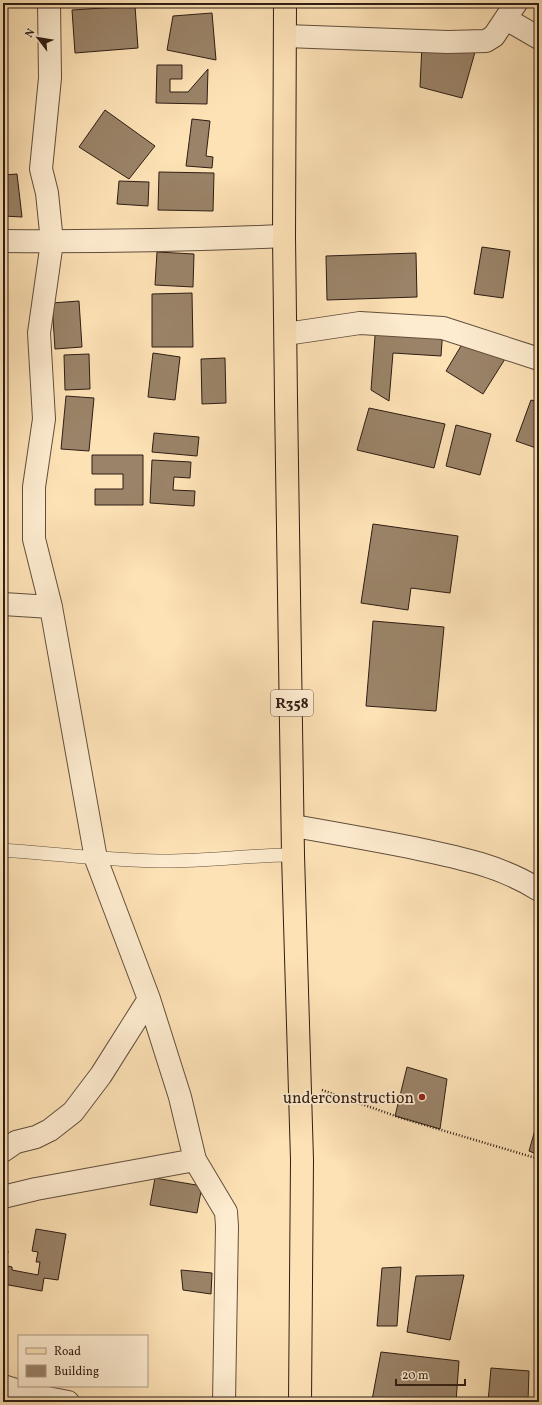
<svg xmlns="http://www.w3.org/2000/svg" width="542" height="1405" font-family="Vollkorn,serif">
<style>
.building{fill:#9a8368;stroke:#2f1d14}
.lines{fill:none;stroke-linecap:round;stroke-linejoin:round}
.lane-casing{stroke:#624e3c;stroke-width:14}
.street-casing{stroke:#624e3c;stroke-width:24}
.primary-casing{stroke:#2f1d14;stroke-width:24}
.path{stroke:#2f1d14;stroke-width:2.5;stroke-dasharray:1 2;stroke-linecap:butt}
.lane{stroke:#feecd0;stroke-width:13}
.street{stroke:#feecd0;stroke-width:22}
.primary{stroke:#fde2b6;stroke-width:22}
.poi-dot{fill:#8f2418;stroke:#feecd0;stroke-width:1.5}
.labels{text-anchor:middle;stroke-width:3.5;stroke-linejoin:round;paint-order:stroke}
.shield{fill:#feecd0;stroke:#6d5b4c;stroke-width:1}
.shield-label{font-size:15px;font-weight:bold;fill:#2f1d14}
.poi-label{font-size:16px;fill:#2f1d14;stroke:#feecd0;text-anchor:end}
</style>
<rect width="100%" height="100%" fill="#fde2b6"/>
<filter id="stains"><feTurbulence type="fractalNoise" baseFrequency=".005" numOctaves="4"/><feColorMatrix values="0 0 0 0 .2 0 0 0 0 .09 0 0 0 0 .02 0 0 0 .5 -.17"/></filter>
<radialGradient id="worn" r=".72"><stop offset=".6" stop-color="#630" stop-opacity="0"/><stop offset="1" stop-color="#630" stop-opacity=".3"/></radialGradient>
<path class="building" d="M 430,3 L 472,3 L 472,4 Z
M 135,6 L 138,48 L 75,53 L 72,10 Z
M 212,13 L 216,60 L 167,50 L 173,16 Z
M 422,44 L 477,45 L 462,98 L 420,87 Z
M 157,65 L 182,65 L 182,79 L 170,79 L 170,92 L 188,92 L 208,69 L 207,104 L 156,103 Z
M 105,110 L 155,146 L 129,179 L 79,147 Z
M 192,119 L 210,121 L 206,156 L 213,157 L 212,168 L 186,166 Z
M 159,172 L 214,173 L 213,211 L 158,210 Z
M 17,174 L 22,217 L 3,216 L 3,175 Z
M 119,181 L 149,182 L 148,206 L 117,204 Z
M 482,247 L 510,251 L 503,298 L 474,294 Z
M 157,252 L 194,254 L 193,287 L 155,285 Z
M 416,253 L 417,297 L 327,300 L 326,256 Z
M 192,293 L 193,347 L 152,347 L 152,294 Z
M 79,301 L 82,347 L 55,349 L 52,303 Z
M 376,323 L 443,328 L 441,356 L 393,353 L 389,401 L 371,390 Z
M 467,336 L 505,359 L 483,394 L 446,371 Z
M 153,353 L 180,357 L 175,400 L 148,397 Z
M 89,354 L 90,389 L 65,390 L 64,355 Z
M 225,358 L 226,403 L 202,404 L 201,359 Z
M 66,396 L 94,398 L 89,451 L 61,449 Z
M 531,400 L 539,402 L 539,449 L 516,441 Z
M 369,408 L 445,424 L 434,468 L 357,450 Z
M 456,425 L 491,434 L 480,475 L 446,466 Z
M 154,433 L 199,437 L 197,456 L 152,452 Z
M 92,455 L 143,455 L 143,505 L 95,505 L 95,489 L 123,489 L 123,474 L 92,474 Z
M 152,460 L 191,462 L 190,478 L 174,477 L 173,490 L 195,491 L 194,506 L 150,503 Z
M 373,524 L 458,536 L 450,593 L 411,588 L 408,610 L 361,603 Z
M 373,621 L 444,627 L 436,711 L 366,706 Z
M 407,1067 L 447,1079 L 440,1129 L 395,1116 Z
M 539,1116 L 539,1155 L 529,1151 Z
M 155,1178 L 202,1186 L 197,1213 L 150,1205 Z
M 36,1229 L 66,1234 L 58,1280 L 44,1278 L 42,1291 L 3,1284 L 3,1265 L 12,1267 L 12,1270 L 38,1275 L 40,1262 L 36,1262 L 38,1252 L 32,1251 Z
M 3,1230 L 5,1230 L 8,1253 L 3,1254 Z
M 401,1267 L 397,1326 L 377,1326 L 382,1268 Z
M 181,1270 L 212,1273 L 211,1294 L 183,1290 Z
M 464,1275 L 450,1340 L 407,1332 L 416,1276 Z
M 381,1352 L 459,1361 L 456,1402 L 388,1402 L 372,1400 Z
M 491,1368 L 529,1371 L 528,1402 L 488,1402 Z"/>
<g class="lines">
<g class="lane-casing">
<path id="lane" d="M 3,850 C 55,854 106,860 159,861 C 204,862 248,855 293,855"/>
</g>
<g class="street-casing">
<path id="street" d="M 49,3 L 50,78 L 41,169 L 47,193 L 52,242 L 39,333 L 44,419 L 34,487 L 34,539 L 51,607 L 96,859 L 149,999 L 180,1097 L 195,1160 L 226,1212 L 227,1226 L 224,1402
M 506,19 L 539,38
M 286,36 L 448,42 L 486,41 L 494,36 L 516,3
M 3,241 C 97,242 190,240 284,236
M 286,334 L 360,323 L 443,328 L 539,359
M 3,604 L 51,607
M 294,826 C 334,833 374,840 414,848 C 457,857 502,866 539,890
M 3,1151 L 16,1142 L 36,1137 L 50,1130 L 73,1112 L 101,1075 L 149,999
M 3,1197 L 36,1189 L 195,1160
M 3,1386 L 32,1395 L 68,1402"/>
</g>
<g class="primary-casing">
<path id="primary" d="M 285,3 L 284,236 L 286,399 L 293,855 L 302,1160 L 300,1402"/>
</g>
<path class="path" d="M 322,1090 L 401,1118 L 539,1159"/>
<use href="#lane" class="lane"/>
<use href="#street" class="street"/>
<use href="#primary" class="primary"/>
</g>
<circle class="poi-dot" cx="422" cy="1097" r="4"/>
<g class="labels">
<rect class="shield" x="271" y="690" width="42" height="26" rx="3"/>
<g class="shield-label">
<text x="292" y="708">R358</text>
</g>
<g class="poi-label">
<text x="414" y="1103">underconstruction</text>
</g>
</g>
<rect width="542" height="1405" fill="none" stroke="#fde2b6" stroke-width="16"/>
<rect x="4" y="4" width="534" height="1397" fill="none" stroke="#2f1d14" stroke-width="2"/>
<rect x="8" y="8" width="526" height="1389" fill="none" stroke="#2f1d14"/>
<rect x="18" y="1335" width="130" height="52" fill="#feecd0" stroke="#ab9985"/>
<rect x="26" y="1348" width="20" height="6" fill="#fde2b6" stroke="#ab9985"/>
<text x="54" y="1355" font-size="12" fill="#2f1d14">Road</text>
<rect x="26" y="1365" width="20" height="12" fill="#9a8368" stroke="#ab9985"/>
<text x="54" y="1375" font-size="12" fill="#2f1d14">Building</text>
<g transform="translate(38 38) rotate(301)" stroke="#feecd0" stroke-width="3" paint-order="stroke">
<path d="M0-3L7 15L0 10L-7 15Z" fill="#2f1d14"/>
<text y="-6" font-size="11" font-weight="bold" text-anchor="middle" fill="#2f1d14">N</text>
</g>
<path d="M396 1379v6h69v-6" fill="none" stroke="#2f1d14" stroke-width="2"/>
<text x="402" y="1379" font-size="12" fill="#2f1d14" stroke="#feecd0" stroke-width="3" paint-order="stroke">20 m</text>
<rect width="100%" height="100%" filter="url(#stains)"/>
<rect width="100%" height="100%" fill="url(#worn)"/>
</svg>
